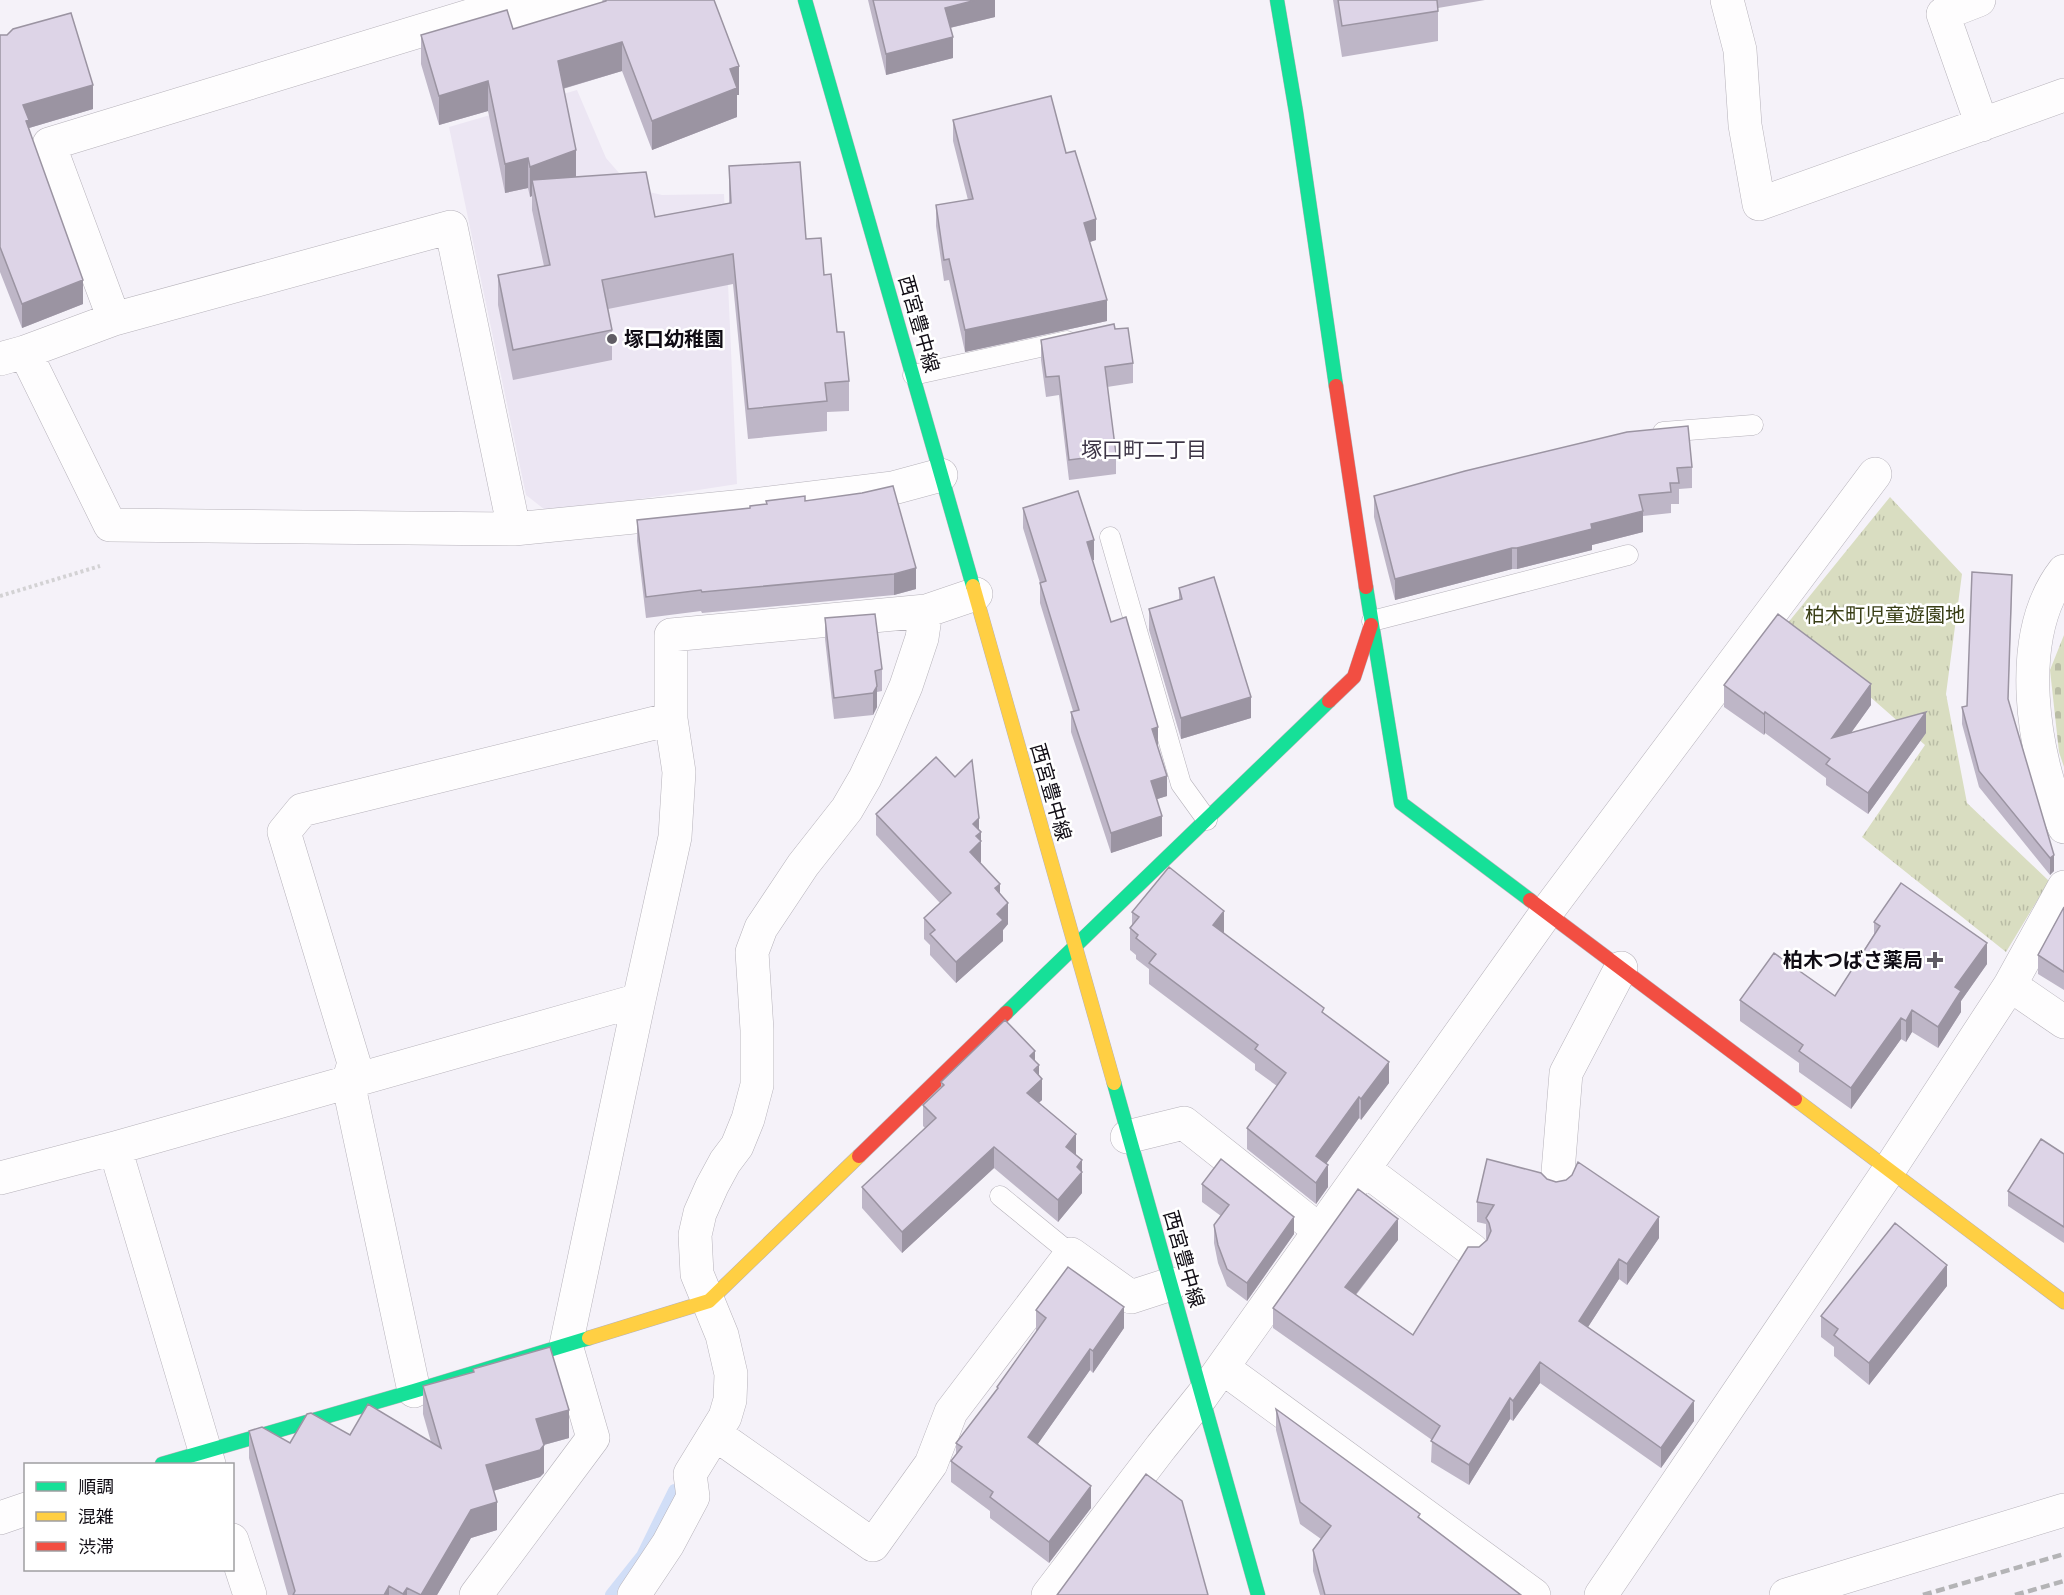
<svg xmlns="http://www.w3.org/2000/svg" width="2064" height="1595" font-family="Rubik,'Noto Sans JP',sans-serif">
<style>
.education{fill:#ece6f3}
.grass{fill:url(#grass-tufts)}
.cemetery{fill:url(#cemetery-stones)}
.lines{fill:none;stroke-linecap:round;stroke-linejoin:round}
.stream{stroke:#d1def7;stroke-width:14}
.lane-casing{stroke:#b6b2ba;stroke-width:21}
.street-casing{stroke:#b6b2ba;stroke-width:34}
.fast-casing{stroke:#b6b2ba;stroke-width:15}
.slow-casing{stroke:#b6b2ba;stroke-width:15}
.jam-casing{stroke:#b6b2ba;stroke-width:15}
.path{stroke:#d3d2d4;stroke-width:4;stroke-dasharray:3 3;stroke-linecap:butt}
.lane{stroke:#fefdfe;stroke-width:20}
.street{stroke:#fefdfe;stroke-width:33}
.fast{stroke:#16e098;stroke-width:14}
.slow{stroke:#ffcf43;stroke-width:14}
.jam{stroke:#f24e42;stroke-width:14}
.rail{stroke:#b4b4b6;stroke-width:4.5;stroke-dasharray:9 4.5;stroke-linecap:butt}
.wall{fill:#beb6c7}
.shaded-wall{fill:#9b94a2}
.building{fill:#ddd4e7;stroke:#9b94a2;stroke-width:1.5}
.poi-dot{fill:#605c64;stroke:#fff;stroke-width:2}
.labels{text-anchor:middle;stroke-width:5;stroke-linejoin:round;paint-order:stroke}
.street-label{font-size:20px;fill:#100c14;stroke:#fff}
.poi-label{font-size:20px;font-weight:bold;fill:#100c14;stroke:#fff;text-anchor:start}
.park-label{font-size:20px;fill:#393e16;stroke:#fff}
.neighbourhood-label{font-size:21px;fill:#3d3546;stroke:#fff}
</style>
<defs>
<pattern id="grass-tufts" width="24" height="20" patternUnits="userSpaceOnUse" patternTransform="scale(1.5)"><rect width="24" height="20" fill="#d9ddc1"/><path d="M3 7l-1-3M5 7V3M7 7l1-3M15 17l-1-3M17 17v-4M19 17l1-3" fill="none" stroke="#b9bca5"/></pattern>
<pattern id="cemetery-stones" width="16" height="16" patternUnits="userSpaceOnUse" patternTransform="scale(1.5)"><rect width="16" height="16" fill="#d9ddc1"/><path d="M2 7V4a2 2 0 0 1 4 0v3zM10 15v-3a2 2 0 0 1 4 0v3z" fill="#b9bca5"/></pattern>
</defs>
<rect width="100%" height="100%" fill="#f5f2f9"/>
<path class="education" d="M 577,90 L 606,158 L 632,188 L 662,195 L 724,194 L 737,484 L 549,513 L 526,495 L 449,127 Z"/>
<path class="grass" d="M 1890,497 L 1962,574 L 1946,694 L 1967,803 L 2049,881 L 2006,952 L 1862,837 L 1925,745 L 1787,624 Z"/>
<path class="cemetery" d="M 2064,635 L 2064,767 L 2059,752 L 2050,670 Z"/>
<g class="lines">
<path class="stream" d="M 612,1595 L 643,1556 L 675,1491"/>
<g class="lane-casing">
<path id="lane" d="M 913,375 L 1067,341
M 1663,432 L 1753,425
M 1110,537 L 1181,784 L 1207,820
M 1372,621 L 1628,555
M 1000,1196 L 1071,1254"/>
</g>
<g class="street-casing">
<path id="street" d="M 1727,0 L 1740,50 L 1745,125 L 1759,204 L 2064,95
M 1979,0 L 1943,14 L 1982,125
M 114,319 L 49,144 L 479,13 L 562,15 L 586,0
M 25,352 L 110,525 L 514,529 L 744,506 L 893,488 L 941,475
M 0,359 L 25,352 L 114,319 L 451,227 L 514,529
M 2064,571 C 2013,637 2033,756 2064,827
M 2010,985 L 2064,1022
M 1127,1137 L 1184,1123 L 1319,1230
M 115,1148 L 209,1464
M 1364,1169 L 1472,1250
M 0,1178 L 115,1148 L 639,1000
M 1557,1184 L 1566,1073 L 1621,968
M 1223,1368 L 1534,1595
M 414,1391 L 348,1082 L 354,1063 L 284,832 L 302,810 L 671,719
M 715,1434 L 873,1545 L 931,1464 L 951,1412 L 1071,1254 L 1131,1297 L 1171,1284
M 0,1518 L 26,1509
M 232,1540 L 250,1595
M 476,1595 L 593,1438 L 566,1345 L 639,1000 L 675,837 L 679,772 L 671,719 L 671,635 L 926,611 L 976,594
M 634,1595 L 668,1544 L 693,1497 L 690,1474 L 725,1417 L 730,1400 L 731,1374 L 722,1335 L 697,1274 L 695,1235 L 700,1213 L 712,1186 L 725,1162 L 737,1146 L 748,1119 L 757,1085 L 757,1030 L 752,952 L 761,928 L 803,865 L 847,809 L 865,778 L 882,742 L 906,686 L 922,638 L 926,611
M 1048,1595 L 1161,1447 L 1202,1396 L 1546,913 L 1875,474
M 1601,1595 L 1889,1170 L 2010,985 L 2064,887
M 1786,1595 L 2064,1510"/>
</g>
<g class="fast-casing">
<path id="fast" d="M 805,0 L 973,586
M 1277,0 L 1296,112 L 1336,386
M 1366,587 L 1401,803 L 1530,900
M 1006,1013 L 1329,701
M 1114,1083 L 1258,1595
M 162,1464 L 414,1391 L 589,1338"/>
</g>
<g class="slow-casing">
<path id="slow" d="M 973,586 L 1114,1083
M 1795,1099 L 2064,1302
M 589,1338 L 709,1301 L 859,1156"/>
</g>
<g class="jam-casing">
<path id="jam" d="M 1336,386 L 1366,587
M 1329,701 L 1354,677 L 1371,625
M 1530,900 L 1795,1099
M 859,1156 L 1006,1013"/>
</g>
<path class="path" d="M 0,596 L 100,566"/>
<use href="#lane" class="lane"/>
<use href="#street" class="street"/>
<use href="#fast" class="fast"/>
<use href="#slow" class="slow"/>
<use href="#jam" class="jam"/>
<path class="rail" d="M 1923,1595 L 2064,1554
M 2015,1595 L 2064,1581"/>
</g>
<path class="wall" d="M 603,0 L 714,0 L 739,95 L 737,95 L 737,117 L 652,150 L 622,71 L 563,89 L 576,177 L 655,217 L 729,203 L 729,166 L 806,239 L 824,275 L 849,381 L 849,411 L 827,412 L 827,431 L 748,439 L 733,284 L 608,309 L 612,330 L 612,360 L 513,380 L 498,305 L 498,275 L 544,266 L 532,210 L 532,196 L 530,197 L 528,188 L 505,193 L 488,111 L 439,125 L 421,64 L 421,35 L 513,29 L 603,2 Z
M 868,0 L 995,0 L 995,17 L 950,28 L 953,58 L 886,75 Z
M 1333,0 L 1485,0 L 1438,8 L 1438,41 L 1342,57 Z
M 0,35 L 93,109 L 29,128 L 83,304 L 22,328 L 0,272 Z
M 953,120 L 1066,153 L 1096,240 L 1089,242 L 1107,321 L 965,352 L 949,280 L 944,281 L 936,226 L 936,205 L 968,200 L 953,141 Z
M 1115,329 L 1133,363 L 1133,383 L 1107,387 L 1116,454 L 1116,474 L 1069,480 L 1059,395 L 1046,397 L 1041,360 L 1041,340 Z
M 1692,467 L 1692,488 L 1679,489 L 1679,504 L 1671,504 L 1671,513 L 1643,516 L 1643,532 L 1592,545 L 1592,550 L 1517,569 L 1512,569 L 1395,600 L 1374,517 L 1374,496 Z
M 805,501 L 916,589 L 894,595 L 702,613 L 701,611 L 646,618 L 637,541 L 637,520 L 750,508 Z
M 1023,508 L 1094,560 L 1092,560 L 1111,622 L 1157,747 L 1167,796 L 1157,799 L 1162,836 L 1111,853 L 1071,732 L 1071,712 L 1073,711 L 1040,603 L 1040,583 L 1023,528 Z
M 1179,588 L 1251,718 L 1181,739 L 1149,630 L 1149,609 L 1179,600 Z
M 2012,592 L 2008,701 L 2054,871 L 2050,875 L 1979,787 L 1962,724 L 1962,707 L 1967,706 Z
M 825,618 L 882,669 L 882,691 L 877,692 L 877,707 L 873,715 L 834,719 L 825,639 Z
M 1724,685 L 1871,705 L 1851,733 L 1926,733 L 1868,814 L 1826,785 L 1826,778 L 1765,733 L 1764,735 L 1724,707 Z
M 876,814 L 979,831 L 981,832 L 980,863 L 1000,893 L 1008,924 L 1003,930 L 1003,941 L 956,983 L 930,955 L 930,945 L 924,939 L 924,918 L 940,903 L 876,835 Z
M 2064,907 L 2064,990 L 2038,974 L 2038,955 Z
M 1132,912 L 1224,932 L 1224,933 L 1324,1014 L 1389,1083 L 1361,1120 L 1359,1118 L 1326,1164 L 1328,1187 L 1316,1204 L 1247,1149 L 1247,1128 L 1277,1086 L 1255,1070 L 1255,1064 L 1149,984 L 1149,969 L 1136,959 L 1136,955 L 1130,950 L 1130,928 L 1132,925 Z
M 1874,922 L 1987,964 L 1961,1001 L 1961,1012 L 1938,1048 L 1912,1032 L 1906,1042 L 1901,1039 L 1851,1109 L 1799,1072 L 1799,1063 L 1740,1021 L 1740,1000 L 1835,996 L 1874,934 Z
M 1035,1060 L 1039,1076 L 1042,1100 L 1038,1103 L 1076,1155 L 1082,1160 L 1082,1193 L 1058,1222 L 994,1168 L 902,1253 L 862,1208 L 862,1187 L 925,1128 L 923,1126 L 923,1105 L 941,1088 L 941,1082 Z
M 2064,1154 L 2064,1243 L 2008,1206 L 2008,1191 Z
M 1547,1179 L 1659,1238 L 1627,1285 L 1619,1279 L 1588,1327 L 1694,1421 L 1661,1468 L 1540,1383 L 1513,1421 L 1510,1419 L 1469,1485 L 1431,1462 L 1432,1440 L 1273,1328 L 1273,1308 L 1398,1240 L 1356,1295 L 1413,1335 L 1479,1247 L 1487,1240 L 1486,1239 L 1486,1224 L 1477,1222 L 1477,1202 Z
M 1202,1184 L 1294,1234 L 1247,1301 L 1227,1286 L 1218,1263 L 1214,1243 L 1214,1225 L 1221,1216 L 1202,1202 Z
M 1947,1286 L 1869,1385 L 1834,1356 L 1834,1347 L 1821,1337 L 1821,1316 Z
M 1036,1310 L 1124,1328 L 1093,1373 L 1090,1370 L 1037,1445 L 1091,1508 L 1049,1563 L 990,1518 L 990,1511 L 951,1482 L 951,1461 L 956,1454 L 956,1443 L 997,1391 L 997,1387 L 1036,1332 Z
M 473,1369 L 569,1438 L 544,1445 L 544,1473 L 540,1477 L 493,1491 L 497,1530 L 471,1538 L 437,1595 L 288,1595 L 249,1458 L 249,1431 L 290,1443 L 431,1442 L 423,1414 L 423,1386 L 473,1372 Z
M 1276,1409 L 1420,1518 L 1521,1595 L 1320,1595 L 1313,1571 L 1313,1550 L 1321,1539 L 1300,1524 L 1276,1430 Z"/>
<path class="shaded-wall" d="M 976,0 L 995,0 L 995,17 L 945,29 L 945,8 Z
M 953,37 L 953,58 L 886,75 L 886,54 Z
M 622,42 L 622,71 L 558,90 L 558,61 Z
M 739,66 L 739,95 L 737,95 L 737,117 L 652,150 L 652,121 L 730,69 Z
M 488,81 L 488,111 L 439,125 L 439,96 Z
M 93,85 L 93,109 L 29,128 L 29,145 L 23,105 Z
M 576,150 L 576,179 L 532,180 L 532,196 L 530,197 L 530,167 Z
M 528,158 L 528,188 L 505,193 L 505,164 Z
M 1096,219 L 1096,240 L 1084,244 L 1084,223 Z
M 83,280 L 83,304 L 22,328 L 22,304 Z
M 1107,300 L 1107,321 L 965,352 L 965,330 Z
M 1643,511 L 1643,532 L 1592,545 L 1592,550 L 1517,569 L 1517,548 L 1591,524 Z
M 1094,540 L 1094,560 L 1087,562 L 1087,542 Z
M 1512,548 L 1512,569 L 1395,600 L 1395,579 Z
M 916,568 L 916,589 L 894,595 L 894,574 Z
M 1871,684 L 1871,705 L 1832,759 L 1832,738 Z
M 877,686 L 877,707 L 873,715 L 873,693 Z
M 1251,697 L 1251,718 L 1181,739 L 1181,718 Z
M 1765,712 L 1765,733 L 1764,735 L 1764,714 Z
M 1926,712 L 1926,733 L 1868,814 L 1868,793 Z
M 1158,727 L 1158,747 L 1152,729 Z
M 1167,776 L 1167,796 L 1151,801 L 1151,781 Z
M 1162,816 L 1162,836 L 1111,853 L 1111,833 Z
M 979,818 L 979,833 L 981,832 L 981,862 L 970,873 L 970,852 L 973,824 Z
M 2054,855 L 2054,871 L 2050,875 L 2050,858 Z
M 1000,884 L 1000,905 L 995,888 Z
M 1008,903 L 1008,924 L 1003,930 L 1003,941 L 956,983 L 956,962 L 997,914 Z
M 1224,911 L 1224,932 L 1213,947 L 1213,925 Z
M 1987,943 L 1987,964 L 1961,1001 L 1961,1012 L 1938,1048 L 1938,1027 L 1955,987 Z
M 1912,1010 L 1912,1032 L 1906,1042 L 1906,1021 Z
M 1901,1018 L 1901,1039 L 1851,1109 L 1851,1088 Z
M 1035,1051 L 1035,1070 L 1039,1065 L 1039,1081 L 1042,1079 L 1042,1100 L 1027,1114 L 1027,1093 L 1030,1056 Z
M 1389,1062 L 1389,1083 L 1361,1120 L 1361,1099 Z
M 1359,1097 L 1359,1118 L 1316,1178 L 1316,1156 Z
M 1076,1134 L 1076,1156 L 1066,1147 Z
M 994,1147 L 994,1168 L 902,1253 L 902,1232 Z
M 1082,1160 L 1082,1193 L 1058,1222 L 1058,1200 L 1077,1167 Z
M 1328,1165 L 1328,1187 L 1316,1204 L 1316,1183 Z
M 1294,1217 L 1294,1234 L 1247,1301 L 1247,1283 Z
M 1659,1217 L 1659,1238 L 1627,1285 L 1627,1264 Z
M 1398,1219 L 1398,1240 L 1345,1308 L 1345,1287 Z
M 1619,1259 L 1619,1279 L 1579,1341 L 1579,1321 Z
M 1947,1265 L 1947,1286 L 1869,1385 L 1869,1363 Z
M 1124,1307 L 1124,1328 L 1093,1373 L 1093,1351 Z
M 1090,1349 L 1090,1370 L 1028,1458 L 1028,1437 Z
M 1540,1362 L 1540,1383 L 1513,1421 L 1513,1401 Z
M 1510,1398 L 1510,1419 L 1469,1485 L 1469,1465 Z
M 1694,1401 L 1694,1421 L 1661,1468 L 1661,1448 Z
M 569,1410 L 569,1438 L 536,1447 L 536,1419 Z
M 544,1445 L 544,1473 L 540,1477 L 486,1493 L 486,1465 Z
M 1091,1486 L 1091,1508 L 1049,1563 L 1049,1542 Z
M 497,1502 L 497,1530 L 471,1538 L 437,1595 L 421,1595 L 471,1510 Z
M 389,1586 L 389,1595 L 384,1595 Z
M 407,1588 L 407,1595 L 403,1595 L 403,1594 Z"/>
<path class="building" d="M 606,0 L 714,0 L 739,66 L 730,69 L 737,88 L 652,121 L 622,42 L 558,61 L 576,150 L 530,167 L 528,158 L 505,164 L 488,81 L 439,96 L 421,35 L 507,10 L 513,29 L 606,1 Z
M 873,0 L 976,0 L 945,8 L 953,37 L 886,54 Z
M 1338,0 L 1437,0 L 1438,11 L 1342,26 Z
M 71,13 L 93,85 L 23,105 L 29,120 L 26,121 L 83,280 L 22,304 L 0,247 L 0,35 L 7,35 L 13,29 Z
M 1051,96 L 1066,153 L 1075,151 L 1096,219 L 1084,223 L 1107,300 L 965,330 L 949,259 L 944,260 L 936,205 L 973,199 L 953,120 Z
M 800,162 L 806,239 L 821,238 L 824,275 L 831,274 L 837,332 L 844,332 L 849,381 L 825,383 L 827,401 L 748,409 L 733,254 L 602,280 L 612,330 L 513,350 L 498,275 L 550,265 L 532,180 L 646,172 L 655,217 L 731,203 L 729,166 Z
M 1114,324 L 1115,329 L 1128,328 L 1133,363 L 1105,367 L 1116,454 L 1069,460 L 1059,376 L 1046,377 L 1041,340 Z
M 1688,426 L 1692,467 L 1677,468 L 1679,483 L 1670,483 L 1671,492 L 1639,495 L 1643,511 L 1591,524 L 1592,529 L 1517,548 L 1512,548 L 1395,579 L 1374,496 L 1465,471 L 1627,432 Z
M 893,486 L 916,568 L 894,574 L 702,592 L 701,590 L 646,597 L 637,520 L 750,508 L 750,506 L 767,504 L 766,501 L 805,496 L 805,501 L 862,493 Z
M 1078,491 L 1094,540 L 1087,542 L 1111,622 L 1126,617 L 1158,727 L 1152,729 L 1167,776 L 1151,781 L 1162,816 L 1111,833 L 1071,712 L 1079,710 L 1040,583 L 1046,581 L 1023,508 Z
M 1972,572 L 2012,575 L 2008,699 L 2054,855 L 2050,858 L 1979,771 L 1962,707 L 1967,706 Z
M 1214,577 L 1251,697 L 1181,718 L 1149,609 L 1182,599 L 1179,588 Z
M 875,614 L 882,669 L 875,671 L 877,686 L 873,693 L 834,698 L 825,618 Z
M 1778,614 L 1871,684 L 1832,738 L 1926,712 L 1868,793 L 1826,764 L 1830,759 L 1765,712 L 1764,714 L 1724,685 Z
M 936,757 L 955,777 L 972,760 L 979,818 L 973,824 L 981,832 L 976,836 L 981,841 L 970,852 L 1000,884 L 995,888 L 1008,903 L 997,914 L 1003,920 L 956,962 L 930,934 L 935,930 L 924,918 L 951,893 L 876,814 Z
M 1169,867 L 1224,911 L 1213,925 L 1324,1008 L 1322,1012 L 1389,1062 L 1361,1099 L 1359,1097 L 1316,1156 L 1328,1165 L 1316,1183 L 1247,1128 L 1286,1073 L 1255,1049 L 1258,1045 L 1149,963 L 1156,954 L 1136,938 L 1138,935 L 1130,928 L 1139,917 L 1132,912 Z
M 1901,883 L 1987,943 L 1955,987 L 1961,991 L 1938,1027 L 1912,1010 L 1906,1021 L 1901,1018 L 1851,1088 L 1799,1051 L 1803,1045 L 1740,1000 L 1774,953 L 1835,996 L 1880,926 L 1874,922 Z
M 2064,907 L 2064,972 L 2038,955 Z
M 1005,1020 L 1035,1051 L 1030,1056 L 1039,1065 L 1034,1070 L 1042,1079 L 1027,1093 L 1076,1134 L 1066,1147 L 1082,1160 L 1077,1167 L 1082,1172 L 1058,1200 L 994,1147 L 902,1232 L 862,1187 L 936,1118 L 923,1105 L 944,1085 L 941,1082 Z
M 2041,1139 L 2064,1154 L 2064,1227 L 2008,1191 Z
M 1221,1159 L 1294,1217 L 1247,1283 L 1227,1269 L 1218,1245 L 1214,1225 L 1229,1205 L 1202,1184 Z
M 1487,1159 L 1541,1173 L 1547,1179 L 1556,1182 L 1566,1180 L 1572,1175 L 1578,1162 L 1659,1217 L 1627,1264 L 1619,1259 L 1579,1321 L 1694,1401 L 1661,1448 L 1540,1362 L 1513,1401 L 1510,1398 L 1469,1465 L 1431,1441 L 1440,1426 L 1273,1308 L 1358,1189 L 1398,1219 L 1345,1287 L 1413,1335 L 1468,1247 L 1479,1247 L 1487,1240 L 1491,1231 L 1489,1223 L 1486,1218 L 1494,1205 L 1477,1202 Z
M 1895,1223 L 1947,1265 L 1869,1363 L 1834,1335 L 1838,1329 L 1821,1316 Z
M 1068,1267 L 1124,1307 L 1093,1351 L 1090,1349 L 1028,1437 L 1091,1486 L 1049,1542 L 990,1497 L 993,1492 L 951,1461 L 962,1447 L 956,1443 L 998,1388 L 997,1387 L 1046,1318 L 1036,1310 Z
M 550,1347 L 569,1410 L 536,1419 L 544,1445 L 540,1450 L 486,1465 L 497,1502 L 471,1510 L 421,1595 L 407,1588 L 403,1594 L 389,1586 L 384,1595 L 293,1595 L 295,1591 L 249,1431 L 262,1427 L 290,1443 L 307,1414 L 311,1413 L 350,1435 L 368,1404 L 441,1448 L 423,1386 L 474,1372 L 473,1369 Z
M 1276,1409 L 1420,1514 L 1418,1517 L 1521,1595 L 1325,1595 L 1313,1550 L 1331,1526 L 1300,1502 Z
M 1146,1474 L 1182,1501 L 1208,1595 L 1057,1595 Z"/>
<g class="poi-dot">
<circle cx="612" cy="339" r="6"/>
<path d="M1932 951h6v6h6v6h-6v6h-6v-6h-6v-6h6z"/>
</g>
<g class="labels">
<g class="street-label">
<text transform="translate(919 324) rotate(74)" y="7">西宮豊中線</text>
<text transform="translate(1051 792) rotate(74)" y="7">西宮豊中線</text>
<text transform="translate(1184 1259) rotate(74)" y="7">西宮豊中線</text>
</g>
<g class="poi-label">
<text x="624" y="346">塚口幼稚園</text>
<text x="1923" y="967" text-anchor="end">柏木つばさ薬局</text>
</g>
<g class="park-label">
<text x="1885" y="622">柏木町児童遊園地</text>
</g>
<g class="neighbourhood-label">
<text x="1144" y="457">塚口町二丁目</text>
</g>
</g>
<rect x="24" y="1463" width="210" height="108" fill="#ffffff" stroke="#9f9ea1" stroke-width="1.5"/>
<rect x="36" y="1482" width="30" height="9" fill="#16e098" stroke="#9f9ea1" stroke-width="1.5"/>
<text x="78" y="1493" font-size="18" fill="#100c14">順調</text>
<rect x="36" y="1512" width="30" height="9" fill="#ffcf43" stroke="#9f9ea1" stroke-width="1.5"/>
<text x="78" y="1523" font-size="18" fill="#100c14">混雑</text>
<rect x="36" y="1542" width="30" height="9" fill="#f24e42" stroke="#9f9ea1" stroke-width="1.5"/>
<text x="78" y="1553" font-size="18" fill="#100c14">渋滞</text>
</svg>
